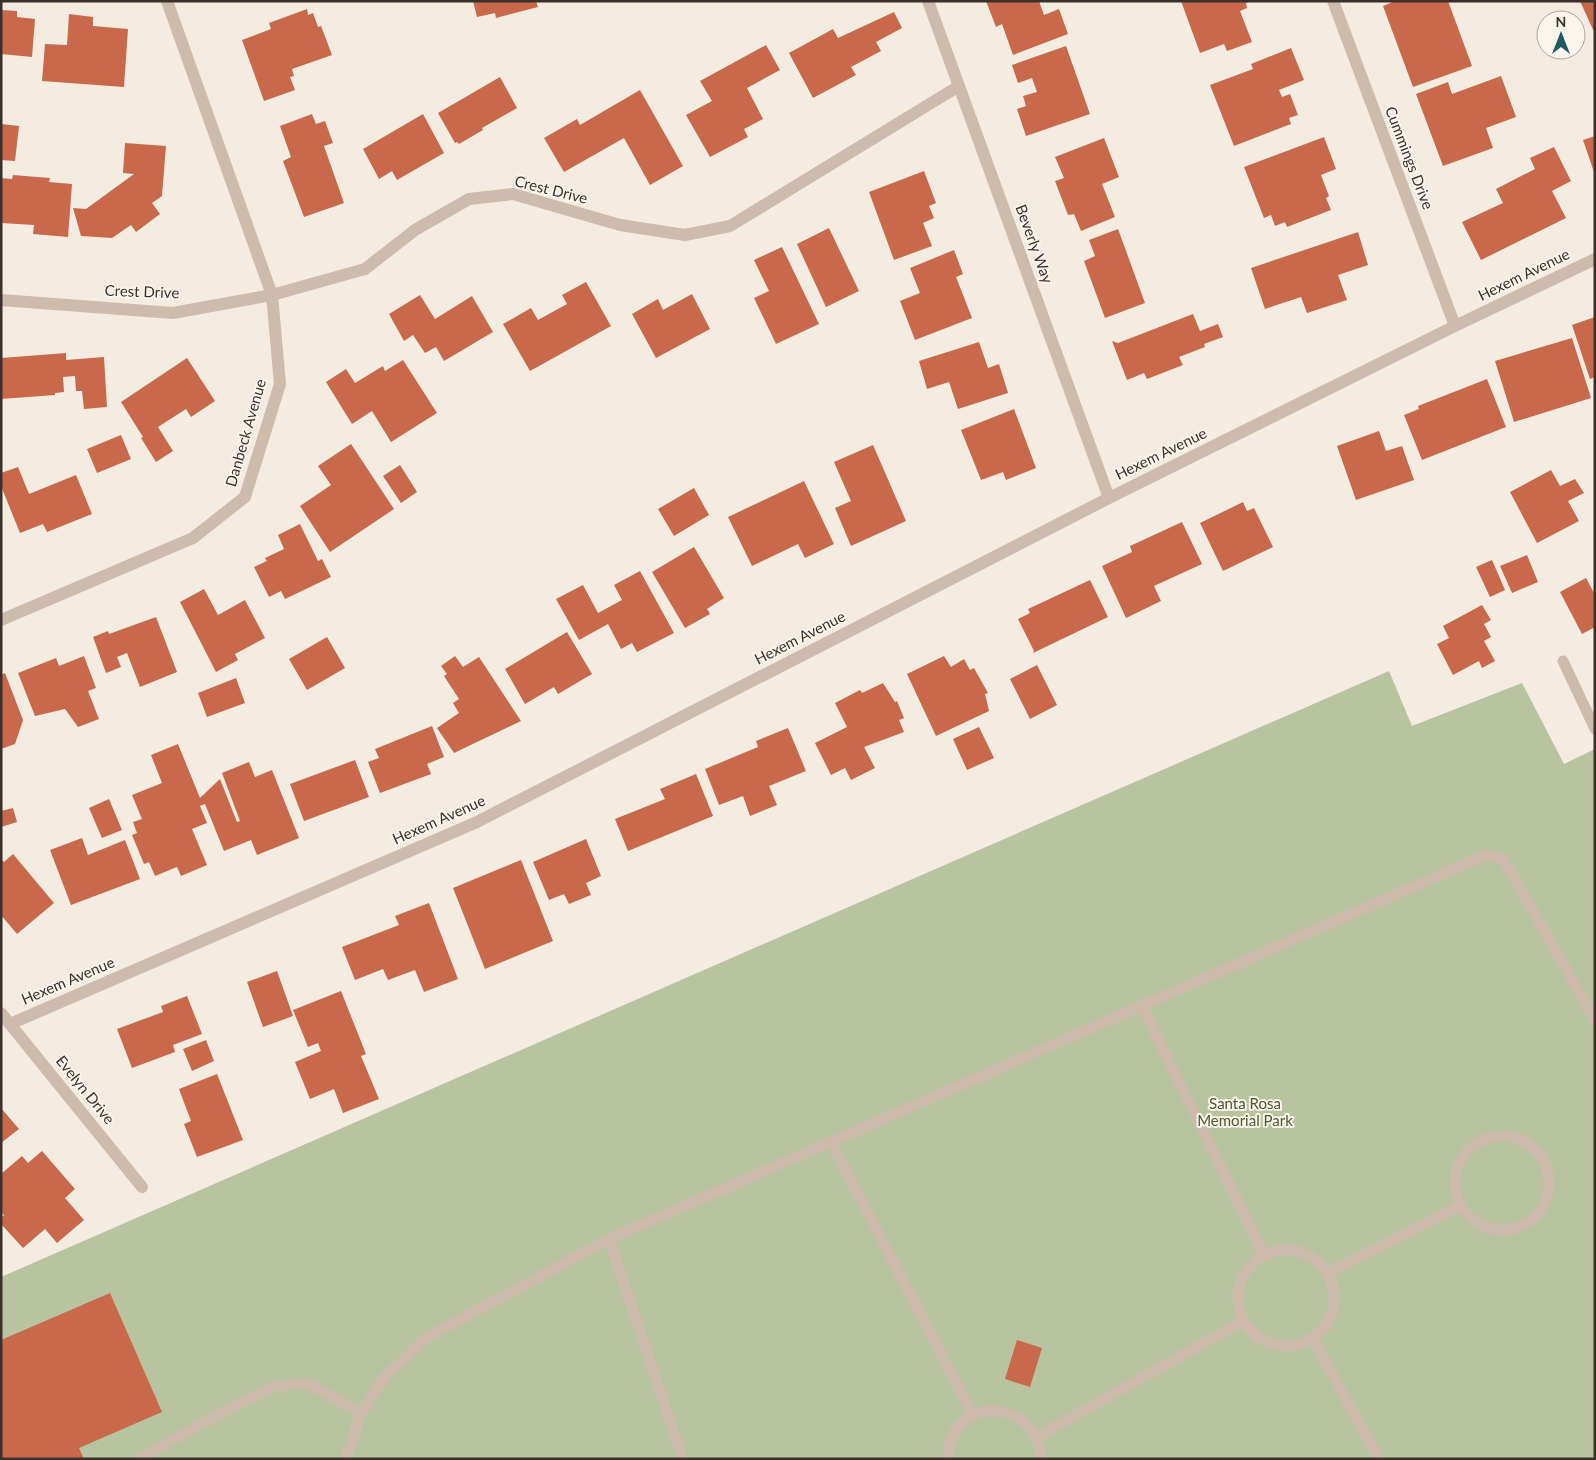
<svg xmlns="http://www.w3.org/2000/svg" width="1596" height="1460" font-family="Lato,sans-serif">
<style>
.green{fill:#b8c4a0}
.building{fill:#c8694b}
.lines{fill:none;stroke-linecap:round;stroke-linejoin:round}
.service{stroke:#cdbbac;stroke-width:11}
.minor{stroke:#cdbbac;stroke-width:12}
.labels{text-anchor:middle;stroke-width:4;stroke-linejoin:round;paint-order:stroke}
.street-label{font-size:15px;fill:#3b302b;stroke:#fbf5ee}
.park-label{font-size:15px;fill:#4a5a2e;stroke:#fbf5ee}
</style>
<rect width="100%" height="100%" fill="#f4ebe1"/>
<path class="green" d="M 1389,671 L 1412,726 L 1522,683 L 1564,764 L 1595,749 L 1595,1459 L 1,1459 L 1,1277 Z"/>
<path class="building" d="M 473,1 L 536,1 L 538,7 L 496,18 L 495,13 L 477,17 Z
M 986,1 L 1039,1 L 1044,15 L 1059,9 L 1068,34 L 1013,55 L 1002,24 L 996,27 Z
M 1181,1 L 1251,1 L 1246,3 L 1247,8 L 1240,11 L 1252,42 L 1227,51 L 1224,44 L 1200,53 Z
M 1395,1 L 1448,1 L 1472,66 L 1413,87 L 1383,6 Z
M 1580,1 L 1595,1 L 1595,34 Z
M 307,9 L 308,15 L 313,13 L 318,27 L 321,26 L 332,55 L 292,69 L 294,76 L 290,77 L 295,90 L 264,101 L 242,40 L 271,29 L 269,23 Z
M 1,10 L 17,11 L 17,17 L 35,19 L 32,57 L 1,54 Z
M 894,12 L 902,28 L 876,42 L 881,51 L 851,67 L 856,75 L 813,98 L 789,53 L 833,29 L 838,38 Z
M 69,14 L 93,17 L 93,26 L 128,29 L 124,87 L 42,81 L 45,44 L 67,45 Z
M 766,45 L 780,70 L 747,88 L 763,119 L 744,129 L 748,137 L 710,157 L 686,115 L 712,101 L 700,81 Z
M 1066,46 L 1090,114 L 1026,136 L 1017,109 L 1026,106 L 1023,96 L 1037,92 L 1032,78 L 1018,83 L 1012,65 Z
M 1291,48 L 1304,80 L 1279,90 L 1282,97 L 1290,94 L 1298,115 L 1289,118 L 1291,124 L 1234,146 L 1210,85 L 1253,69 L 1251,64 Z
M 1501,76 L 1516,117 L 1486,128 L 1493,148 L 1443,166 L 1416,94 L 1448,82 L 1452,94 Z
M 500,77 L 517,108 L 482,128 L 483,130 L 459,144 L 457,142 L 455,143 L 438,113 Z
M 640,90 L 683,166 L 650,185 L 624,138 L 564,172 L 544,138 L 577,119 L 580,125 Z
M 312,114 L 316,124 L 325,121 L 333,143 L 324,146 L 344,203 L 304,217 L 283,161 L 291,157 L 280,126 Z
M 423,114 L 444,153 L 397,180 L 392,171 L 379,179 L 363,149 Z
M 1,124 L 19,126 L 15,161 L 1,160 Z
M 1595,136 L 1595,172 L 1594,172 L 1583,140 Z
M 1324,137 L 1336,169 L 1321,175 L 1329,196 L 1326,198 L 1331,210 L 1287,227 L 1285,222 L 1275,226 L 1271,215 L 1264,218 L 1244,167 Z
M 1104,138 L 1119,177 L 1102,184 L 1115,217 L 1081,231 L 1074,214 L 1068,215 L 1055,181 L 1064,178 L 1055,157 Z
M 125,143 L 166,146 L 162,196 L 152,203 L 160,214 L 136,232 L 131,225 L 112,238 L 81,236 L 73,208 L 86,209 L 134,174 L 123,173 Z
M 1554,147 L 1571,181 L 1552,191 L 1566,218 L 1481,260 L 1462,222 L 1503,203 L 1496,189 L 1535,169 L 1530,158 Z
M 924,171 L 936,203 L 929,206 L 934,218 L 923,223 L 932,246 L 894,260 L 869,192 Z
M 13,175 L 50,178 L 49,182 L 72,184 L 68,237 L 33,234 L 34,225 L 1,223 L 1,178 L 12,179 Z
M 829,228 L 859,291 L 826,307 L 797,244 Z
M 1118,229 L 1145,303 L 1105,318 L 1084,261 L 1095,256 L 1089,240 Z
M 1358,232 L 1368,265 L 1338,275 L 1347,300 L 1307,313 L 1301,297 L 1265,309 L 1251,268 Z
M 782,247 L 819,324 L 776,344 L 754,298 L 769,291 L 754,260 Z
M 954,250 L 963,274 L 956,277 L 972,318 L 915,340 L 900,301 L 920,293 L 910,268 Z
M 586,282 L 611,326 L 530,371 L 503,324 L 531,308 L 538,320 L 567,304 L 562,295 Z
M 692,294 L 710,329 L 656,358 L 632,314 L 658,299 L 663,310 Z
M 420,295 L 435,319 L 472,296 L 493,332 L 444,361 L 436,347 L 425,353 L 413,335 L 404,341 L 389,314 Z
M 1193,314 L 1200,331 L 1218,324 L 1223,337 L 1204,344 L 1205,347 L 1179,357 L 1183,365 L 1147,379 L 1144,373 L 1127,380 L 1112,341 L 1118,343 Z
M 1595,317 L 1595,377 L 1590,379 L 1572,325 Z
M 1572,338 L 1591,398 L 1514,422 L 1495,361 Z
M 979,342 L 988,368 L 999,364 L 1008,393 L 958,409 L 949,382 L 927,389 L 919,361 Z
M 66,353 L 66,360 L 104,357 L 107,407 L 84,409 L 82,391 L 76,391 L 75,376 L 63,377 L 64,392 L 55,393 L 55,395 L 1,399 L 1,358 Z
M 187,358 L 215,401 L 191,417 L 186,409 L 158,427 L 173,451 L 156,462 L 141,438 L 143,437 L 121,402 Z
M 403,360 L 437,413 L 391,442 L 372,411 L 352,424 L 326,382 L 346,369 L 355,383 L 383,366 L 385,371 Z
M 1487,379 L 1506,427 L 1422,460 L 1404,415 L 1419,409 L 1418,406 Z
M 1014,409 L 1036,468 L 1006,480 L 1003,472 L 981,480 L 961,430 Z
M 1379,431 L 1386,451 L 1402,446 L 1414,480 L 1356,500 L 1337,446 Z
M 121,435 L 131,459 L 97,473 L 87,449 Z
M 351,444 L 394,509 L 330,552 L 300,506 L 331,485 L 318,466 Z
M 873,445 L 906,521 L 851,546 L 835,508 L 851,501 L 834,462 Z
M 400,465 L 417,492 L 401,503 L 383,476 Z
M 18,467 L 29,494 L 76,475 L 92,514 L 47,532 L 43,524 L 20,533 L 1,486 L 1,473 Z
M 1551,470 L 1560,486 L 1575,479 L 1584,493 L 1568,501 L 1579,521 L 1537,543 L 1510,492 Z
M 804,481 L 834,544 L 805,558 L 798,544 L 752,566 L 728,517 Z
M 694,488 L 709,515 L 674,536 L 658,509 Z
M 1243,502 L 1247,511 L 1254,508 L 1273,547 L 1223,571 L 1200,523 Z
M 1182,522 L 1202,564 L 1154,586 L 1161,601 L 1126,618 L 1102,566 L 1132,552 L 1130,546 Z
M 300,524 L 318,561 L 322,559 L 331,577 L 285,599 L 281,591 L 269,597 L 254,567 L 267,561 L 265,558 L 284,549 L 278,535 Z
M 694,547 L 724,598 L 707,609 L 710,614 L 685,628 L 652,572 Z
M 1527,555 L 1538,582 L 1512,593 L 1500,566 Z
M 1492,560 L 1505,590 L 1490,597 L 1476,567 Z
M 640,571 L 674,633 L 637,652 L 632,643 L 621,649 L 608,624 L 579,640 L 556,599 L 583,585 L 598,613 L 622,600 L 614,585 Z
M 1586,578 L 1595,595 L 1595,627 L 1582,634 L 1560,592 Z
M 1090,580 L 1108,617 L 1033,653 L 1034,651 L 1018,619 L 1030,613 L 1028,609 Z
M 204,589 L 218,615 L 245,600 L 265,638 L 235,654 L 238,660 L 216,672 L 180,602 Z
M 1482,605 L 1491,620 L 1484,624 L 1491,637 L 1484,641 L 1495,661 L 1482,668 L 1479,661 L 1453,675 L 1437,644 L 1449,638 L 1443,626 Z
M 156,617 L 177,672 L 140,687 L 127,653 L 117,657 L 121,667 L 106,673 L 93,637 L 108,631 L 109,634 Z
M 567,632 L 592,674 L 558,694 L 554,687 L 525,704 L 505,669 Z
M 327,637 L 345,668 L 307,690 L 289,659 Z
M 84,656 L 96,688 L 88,691 L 99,719 L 78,727 L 65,709 L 35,716 L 18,673 L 56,658 L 59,666 Z
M 455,656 L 463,667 L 479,657 L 521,721 L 454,753 L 437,728 L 459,713 L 453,703 L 459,699 L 444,676 L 447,674 L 441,666 Z
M 944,656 L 951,667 L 964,659 L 970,670 L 974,668 L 988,693 L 985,694 L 989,711 L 936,736 L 907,674 Z
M 1037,665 L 1057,705 L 1030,719 L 1010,679 Z
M 5,673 L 23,720 L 15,744 L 1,749 L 1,675 Z
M 236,678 L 245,703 L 207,717 L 198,693 Z
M 883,683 L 895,702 L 897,701 L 904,718 L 899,720 L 904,732 L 864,747 L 875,768 L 851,780 L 845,768 L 831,775 L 815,743 L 847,727 L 835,703 L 860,690 L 862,693 Z
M 432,726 L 444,757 L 427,764 L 431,774 L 380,793 L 368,762 L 379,758 L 375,749 Z
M 979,727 L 994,758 L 967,770 L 953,739 Z
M 788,728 L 806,771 L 769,786 L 777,805 L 750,816 L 743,796 L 719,805 L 705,769 L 758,747 L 756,741 Z
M 178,744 L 200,798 L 220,779 L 237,822 L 240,821 L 222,773 L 249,762 L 255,777 L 272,770 L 299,838 L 257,855 L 251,840 L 224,851 L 205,804 L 200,806 L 207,823 L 192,829 L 207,865 L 181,876 L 177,867 L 155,876 L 149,862 L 144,864 L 132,835 L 137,833 L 133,822 L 142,819 L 132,795 L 162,783 L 151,755 Z
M 355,760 L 369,797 L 304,821 L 290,784 Z
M 696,774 L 713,816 L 628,851 L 615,819 L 665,799 L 660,789 Z
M 109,799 L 122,830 L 102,838 L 89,808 Z
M 13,808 L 17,822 L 1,827 L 1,811 Z
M 82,838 L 88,855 L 125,840 L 140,879 L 71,905 L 50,850 Z
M 586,839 L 601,876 L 586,883 L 591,895 L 569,904 L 564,894 L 549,900 L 533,862 Z
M 13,854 L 54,903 L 17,934 L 1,915 L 1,859 L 4,862 Z
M 521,860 L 553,941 L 485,969 L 453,888 Z
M 429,903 L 458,979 L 424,992 L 415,970 L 388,980 L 383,969 L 355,980 L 342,947 L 399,925 L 395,916 Z
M 277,971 L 293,1016 L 263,1027 L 247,982 Z
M 341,991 L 366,1054 L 361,1056 L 379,1099 L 343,1113 L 334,1089 L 310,1099 L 295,1062 L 321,1051 L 318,1043 L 308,1047 L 293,1010 Z
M 187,996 L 202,1034 L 173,1045 L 175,1052 L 132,1068 L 117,1029 L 163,1012 L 161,1006 Z
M 206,1040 L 214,1061 L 192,1071 L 183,1049 Z
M 217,1074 L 243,1140 L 197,1157 L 184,1124 L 191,1121 L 179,1089 Z
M 1,1108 L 19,1129 L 1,1143 Z
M 42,1151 L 75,1189 L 65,1198 L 84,1220 L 57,1243 L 45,1229 L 23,1248 L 1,1224 L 1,1218 L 4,1215 L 1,1212 L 1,1174 L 22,1156 L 28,1163 Z
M 110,1293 L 162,1412 L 79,1448 L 84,1459 L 1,1459 L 1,1340 Z
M 1017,1340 L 1042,1348 L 1030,1387 L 1005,1379 Z"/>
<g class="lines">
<path class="service" d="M 1563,661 L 1595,729
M 1142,1006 L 1264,1255
M1455 1183a47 47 0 1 1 94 0a47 47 0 1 1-94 0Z
M 831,1142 L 973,1415
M 609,1239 L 683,1459
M1238 1298a48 48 0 1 1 96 0a48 48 0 1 1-96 0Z
M 1328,1273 L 1460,1206
M 1313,1339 L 1379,1459
M 1037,1437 L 1243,1321
M 139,1459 L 230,1408 L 273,1387 L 308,1383 L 361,1413
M 346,1459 L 361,1413 L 383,1379 L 426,1338 L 609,1239 L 1486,855 L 1504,860 L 1595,1020
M 948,1459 C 949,1454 948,1448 950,1443 C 966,1392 1040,1405 1041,1459"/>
<path class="minor" d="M 928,1 L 1109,498
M 1333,1 L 1455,326
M 1,300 L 173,313 L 272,295 L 365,269 L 415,230 L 469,199 L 513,194 L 620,225 L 685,235 L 730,226 L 959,86
M 1,620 L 193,538 L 245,497 L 280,384 L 272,295 L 167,1
M 1,1013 L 142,1187
M 10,1024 L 477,822 L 1109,498 L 1455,326 L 1595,259"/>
</g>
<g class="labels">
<g class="street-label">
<text transform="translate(1409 158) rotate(69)" y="5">Cummings Drive</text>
<text transform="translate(551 190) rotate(14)" y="5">Crest Drive</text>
<text transform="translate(1034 244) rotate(70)" y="5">Beverly Way</text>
<text transform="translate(1524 275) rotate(-26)" y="5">Hexem Avenue</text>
<text transform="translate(142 292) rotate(2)" y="5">Crest Drive</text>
<text transform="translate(246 433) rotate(-74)" y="5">Danbeck Avenue</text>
<text transform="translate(1161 454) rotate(-26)" y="5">Hexem Avenue</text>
<text transform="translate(800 638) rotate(-27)" y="5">Hexem Avenue</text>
<text transform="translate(439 820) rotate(-24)" y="5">Hexem Avenue</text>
<text transform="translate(68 981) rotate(-23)" y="5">Hexem Avenue</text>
<text transform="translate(85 1090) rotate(51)" y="5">Evelyn Drive</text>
</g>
<g class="park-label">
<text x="1245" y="1109">Santa Rosa<tspan x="1245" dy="17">Memorial Park</tspan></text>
</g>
</g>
<rect width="1596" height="1460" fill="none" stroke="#3b302b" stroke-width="5"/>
<g transform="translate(1561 35)"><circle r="24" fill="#fbf5ee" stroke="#aea6a0"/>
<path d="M0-4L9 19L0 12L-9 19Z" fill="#1f5a5e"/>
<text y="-8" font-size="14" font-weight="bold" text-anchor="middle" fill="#3b302b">N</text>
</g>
</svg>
